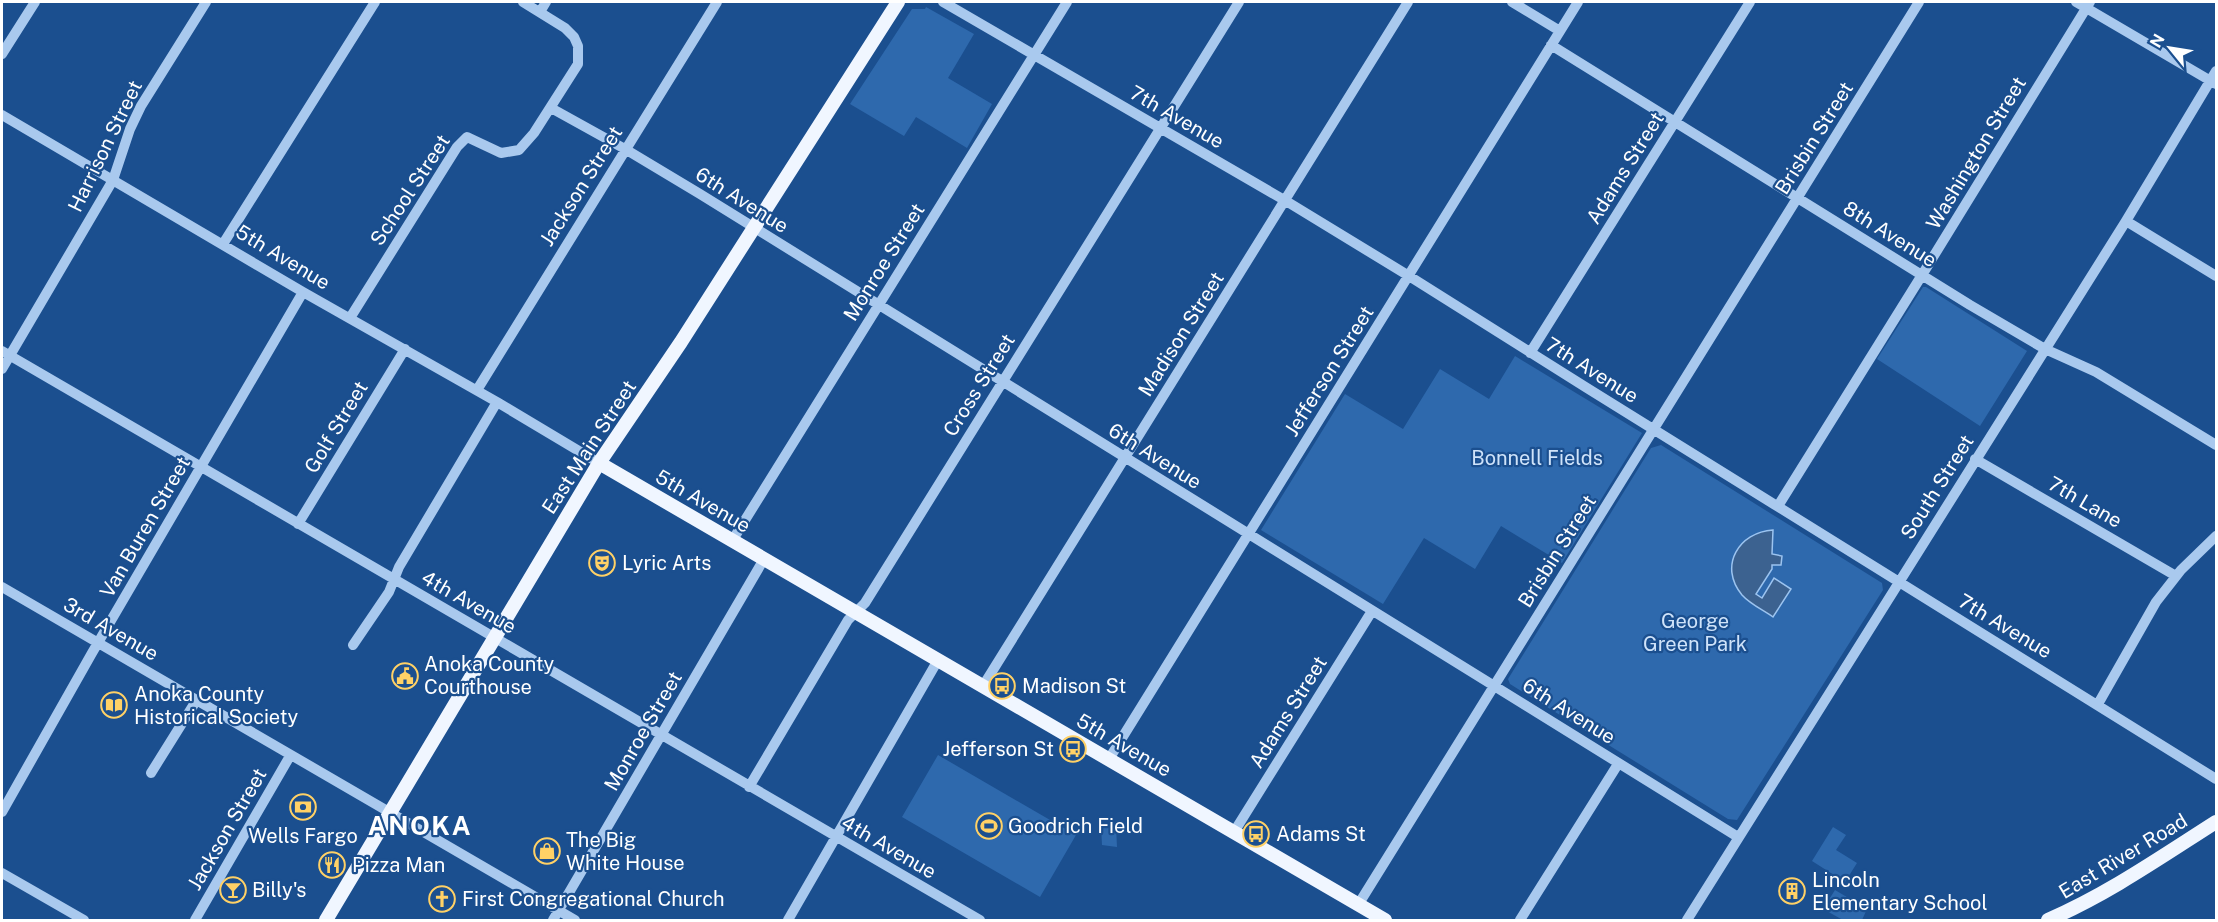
<svg xmlns="http://www.w3.org/2000/svg" width="2218" height="922" font-family="'Public Sans',sans-serif">
<style>
.green{fill:#2e69ad}
.water{fill:#3c6290;stroke:#9cc4f0;stroke-width:1.5}
.lines{fill:none;stroke-linecap:round;stroke-linejoin:round}
.minor{stroke:#a9c9ee;stroke-width:10}
.major{stroke:#f0f6ff;stroke-width:14}
.labels{text-anchor:middle;stroke-width:4.5;stroke-linejoin:round;paint-order:stroke}
.street-label{font-size:20px;fill:#fff;stroke:#1b4f8f}
.park-label{font-size:20px;fill:#cfe3fa;stroke:#1b4f8f}
.poi-label{font-size:20px;fill:#fff;stroke:#1b4f8f;text-anchor:start}
.district-label{font-size:26px;font-weight:bold;letter-spacing:1.5px;fill:#fff;stroke:#1b4f8f}
</style>
<rect width="100%" height="100%" fill="#1b4f8f"/>
<path class="green" d="M 926,7 L 974,34 L 948,78 L 992,104 L 967,148 L 916,117 L 904,136 L 850,104 L 912,9 L 925,9 Z
M 1923,287 L 1926,287 L 2027,351 L 1980,426 L 1877,359 Z
M 1515,356 L 1642,433 L 1562,563 L 1501,526 L 1475,569 L 1424,538 L 1383,604 L 1261,530 L 1345,394 L 1403,429 L 1440,369 L 1489,399 Z
M 1661,445 L 1882,583 L 1883,590 L 1737,820 L 1728,819 L 1510,684 L 1508,679 L 1651,448 Z
M 938,755 L 1076,835 L 1040,897 L 902,817 Z
M 1116,826 L 1117,847 L 1102,845 L 1101,827 Z
M 1833,827 L 1846,835 L 1836,850 L 1857,863 L 1845,882 L 1812,861 Z
M 1835,890 L 1867,909 L 1862,920 L 1843,920 L 1823,909 Z"/>
<path class="water" d="M 1773,530 L 1772,554 L 1782,556 L 1781,565 L 1772,565 L 1772,569 L 1756,594 L 1762,598 L 1774,578 L 1791,589 L 1773,617 C 1763,610 1750,604 1742,595 C 1718,566 1739,532 1773,530 Z"/>
<g class="lines">
<path class="minor" d="M 943,2 L 1286,201 L 1409,276 L 1587,388 L 2216,779
M 1512,2 L 1560,31
M 2076,2 L 2216,84
M 540,12 L 546,2
M 1551,45 L 1970,305 L 2045,349 L 2096,372 L 2216,445
M 2,54 L 35,2
M 551,108 L 625,149 L 700,194 L 1738,837
M 2,115 L 303,292 L 497,402 L 599,463
M 2126,221 L 2216,276
M 223,244 L 375,2
M 350,318 L 457,147 L 467,137 L 501,153 L 519,150 L 534,133 L 578,64 L 578,46 L 574,37 L 565,28 L 523,2
M 2,351 L 980,920
M 1530,353 L 1750,2
M 2,369 L 113,180 L 130,129 L 141,106 L 206,2
M 477,390 L 717,2
M 1975,459 L 2176,576
M 1778,506 L 1922,275 L 2090,2
M 298,524 L 405,349
M 732,541 L 1067,2
M 2,587 L 575,920
M 353,645 L 389,592 L 399,567 L 497,402
M 983,686 L 1408,2
M 2098,704 L 2156,602 L 2181,570 L 2216,536
M 1109,759 L 1578,2
M 151,773 L 196,701
M 749,787 L 848,620 L 865,603 L 1239,2
M 2,812 L 92,653 L 303,292
M 1234,832 L 1372,611
M 2,873 L 84,920
M 1358,905 L 1919,2
M 195,920 L 290,756
M 553,920 L 764,559
M 788,920 L 938,660
M 1520,920 L 1618,764
M 1687,920 L 2126,221 L 2216,71"/>
<path class="major" d="M 599,463 L 1385,920
M 326,920 L 599,463 L 681,342 L 898,2
M 2048,920 C 2108,894 2161,857 2216,822"/>
</g>
<defs>
<g id="theatre-ring" transform="scale(1.35)"><circle r="9.5" fill="#1b4f8f" stroke="#ffd166" stroke-width="1.5"/><path d="M-5-5.5Q0-4 5-5.5V0Q5 5 0 6Q-5 5-5 0ZM-3.3-2.5H-1v1.5H-3.3ZM1-2.5H3.3v1.5H1ZM-2.8 1Q0 5.5 2.8 1Z" fill="#ffd166"/></g>
<g id="civic-ring" transform="scale(1.35)"><circle r="9.5" fill="#1b4f8f" stroke="#ffd166" stroke-width="1.5"/><path d="M-.6-6.5H3V-4.5H.6V-3L4-1V1h2V6H-6V1h2V-1L-.6-3ZM-1.2 2.5V6h2.4V2.5Z" fill="#ffd166"/></g>
<g id="bus-ring" transform="scale(1.35)"><circle r="9.5" fill="#1b4f8f" stroke="#ffd166" stroke-width="1.5"/><path d="M-5-6H5V4H4V6H2V4H-2V6H-4V4H-5ZM-3.5-4V0h7V-4ZM-3.5 1.2v1.5H-2V1.2ZM2 1.2v1.5H3.5V1.2Z" fill="#ffd166"/></g>
<g id="library-ring" transform="scale(1.35)"><circle r="9.5" fill="#1b4f8f" stroke="#ffd166" stroke-width="1.5"/><path d="M-6-4Q-3-5.5-.7-3.5V5Q-3 3-6 4ZM6-4Q3-5.5 .7-3.5V5Q3 3 6 4Z" fill="#ffd166"/></g>
<g id="bank-ring" transform="scale(1.35)"><circle r="9.5" fill="#1b4f8f" stroke="#ffd166" stroke-width="1.5"/><path d="M-6-4H6V4H-6ZM0-2.3a2.3 2.3 0 1 0 0 4.6a2.3 2.3 0 1 0 0-4.6Z" fill="#ffd166"/></g>
<g id="stadium-ring" transform="scale(1.35)"><circle r="9.5" fill="#1b4f8f" stroke="#ffd166" stroke-width="1.5"/><path d="M0-5a6.5 5 0 1 0 0 10a6.5 5 0 1 0 0-10ZM-3.5-1.8h7v3.6h-7Z" fill="#ffd166"/></g>
<g id="shop-ring" transform="scale(1.35)"><circle r="9.5" fill="#1b4f8f" stroke="#ffd166" stroke-width="1.5"/><path d="M-5-2.5h2.3a2.7 3.5 0 0 1 5.4 0H5L5.5 6h-11ZM-1.5-2.5h3a1.5 2.3 0 0 0-3 0Z" fill="#ffd166"/></g>
<g id="restaurant-ring" transform="scale(1.35)"><circle r="9.5" fill="#1b4f8f" stroke="#ffd166" stroke-width="1.5"/><path d="M-5-6h1v4h1v-4h1v4h1v-4h1v5L-1.5 .5V6h-2V.5L-5-1ZM5-6V6H3V1.5H1.5Q1.5-4 5-6Z" fill="#ffd166"/></g>
<g id="bar-ring" transform="scale(1.35)"><circle r="9.5" fill="#1b4f8f" stroke="#ffd166" stroke-width="1.5"/><path d="M-6-5H6L.8 .8V4.5H3.5V6h-7V4.5H-.8V.8Z" fill="#ffd166"/></g>
<g id="building-ring" transform="scale(1.35)"><circle r="9.5" fill="#1b4f8f" stroke="#ffd166" stroke-width="1.5"/><path d="M-4-6H4V6H1V3H-1V6H-4ZM-2.5-4.3h1.7v1.8h-1.7ZM.8-4.3h1.7v1.8H.8ZM-2.5-1h1.7V.8h-1.7ZM.8-1h1.7V.8H.8Z" fill="#ffd166"/></g>
<g id="church-ring" transform="scale(1.35)"><circle r="9.5" fill="#1b4f8f" stroke="#ffd166" stroke-width="1.5"/><path d="M-1.2-6h2.4v3.5h3.3v2.4h-3.3V6h-2.4V-.1h-3.3v-2.4h3.3Z" fill="#ffd166"/></g>
</defs>
<g fill-rule="evenodd">
<use href="#theatre-ring" x="602" y="563"/>
<use href="#civic-ring" x="405" y="676"/>
<use href="#bus-ring" x="1002" y="686"/>
<use href="#library-ring" x="114" y="705"/>
<use href="#bus-ring" x="1073" y="749"/>
<use href="#bank-ring" x="303" y="807"/>
<use href="#stadium-ring" x="989" y="826"/>
<use href="#bus-ring" x="1256" y="834"/>
<use href="#shop-ring" x="547" y="851"/>
<use href="#restaurant-ring" x="332" y="865"/>
<use href="#bar-ring" x="233" y="890"/>
<use href="#building-ring" x="1792" y="891"/>
<use href="#church-ring" x="442" y="899"/>
</g>
<g class="labels">
<g class="street-label">
<text transform="translate(1177 117) rotate(30)" y="7">7th Avenue</text>
<text transform="translate(1814 138) rotate(-58)" y="7">Brisbin Street</text>
<text transform="translate(105 146) rotate(-64)" y="7">Harrison Street</text>
<text transform="translate(1976 153) rotate(-59)" y="7">Washington Street</text>
<text transform="translate(1625 168) rotate(-58)" y="7">Adams Street</text>
<text transform="translate(581 186) rotate(-58)" y="7">Jackson Street</text>
<text transform="translate(410 190) rotate(-57)" y="7">School Street</text>
<text transform="translate(742 200) rotate(32)" y="7">6th Avenue</text>
<text transform="translate(1890 234) rotate(32)" y="7">8th Avenue</text>
<text transform="translate(283 257) rotate(31)" y="7">5th Avenue</text>
<text transform="translate(884 262) rotate(-58)" y="7">Monroe Street</text>
<text transform="translate(1181 334) rotate(-58)" y="7">Madison Street</text>
<text transform="translate(1592 370) rotate(32)" y="7">7th Avenue</text>
<text transform="translate(1329 371) rotate(-58)" y="7">Jefferson Street</text>
<text transform="translate(979 385) rotate(-58)" y="7">Cross Street</text>
<text transform="translate(336 427) rotate(-59)" y="7">Golf Street</text>
<text transform="translate(589 447) rotate(-57)" y="7">East Main Street</text>
<text transform="translate(1155 456) rotate(32)" y="7">6th Avenue</text>
<text transform="translate(1937 487) rotate(-58)" y="7">South Street</text>
<text transform="translate(703 501) rotate(30)" y="7">5th Avenue</text>
<text transform="translate(2085 502) rotate(30)" y="7">7th Lane</text>
<text transform="translate(145 527) rotate(-60)" y="7">Van Buren Street</text>
<text transform="translate(1557 551) rotate(-58)" y="7">Brisbin Street</text>
<text transform="translate(469 602) rotate(30)" y="7">4th Avenue</text>
<text transform="translate(2005 626) rotate(31)" y="7">7th Avenue</text>
<text transform="translate(111 629) rotate(30)" y="7">3rd Avenue</text>
<text transform="translate(1569 711) rotate(32)" y="7">6th Avenue</text>
<text transform="translate(1288 712) rotate(-58)" y="7">Adams Street</text>
<text transform="translate(643 731) rotate(-60)" y="7">Monroe Street</text>
<text transform="translate(1124 745) rotate(30)" y="7">5th Avenue</text>
<text transform="translate(227 829) rotate(-60)" y="7">Jackson Street</text>
<text transform="translate(889 847) rotate(30)" y="7">4th Avenue</text>
<text transform="translate(2123 856) rotate(-31)" y="7">East River Road</text>
</g>
<g class="park-label">
<text x="1537" y="465">Bonnell Fields</text>
<text x="1695" y="628">George<tspan x="1695" dy="23">Green Park</tspan></text>
</g>
<g class="poi-label">
<text x="622" y="570">Lyric Arts</text>
<text x="424" y="671">Anoka County<tspan x="424" dy="23">Courthouse</tspan></text>
<text x="1022" y="693">Madison St</text>
<text x="134" y="701">Anoka County<tspan x="134" dy="23">Historical Society</tspan></text>
<text x="1054" y="756" text-anchor="end">Jefferson St</text>
<text x="1008" y="833">Goodrich Field</text>
<text x="1276" y="841">Adams St</text>
<text x="303" y="843" text-anchor="middle">Wells Fargo</text>
<text x="566" y="847">The Big<tspan x="566" dy="23">White House</tspan></text>
<text x="352" y="872">Pizza Man</text>
<text x="1812" y="887">Lincoln<tspan x="1812" dy="23">Elementary School</tspan></text>
<text x="252" y="897">Billy's</text>
<text x="462" y="906">First Congregational Church</text>
</g>
<g class="district-label">
<text x="420" y="835">ANOKA</text>
</g>
</g>
<rect width="2218" height="922" fill="none" stroke="#ffffff" stroke-width="6"/>
<g transform="translate(2170 48) rotate(300)" stroke="#1b4f8f" stroke-width="4.5" paint-order="stroke">
<path d="M0-4.5L10 22L0 15L-10 22Z" fill="#ffffff"/>
<text y="-9" font-size="16" font-weight="bold" text-anchor="middle" fill="#ffffff">N</text>
</g>
</svg>
